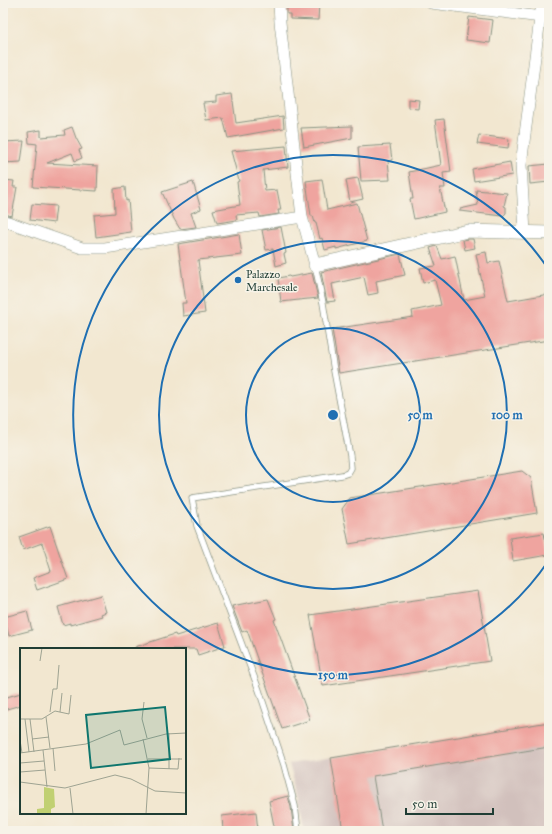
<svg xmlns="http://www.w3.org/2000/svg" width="552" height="834" font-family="'IM FELL Great Primer',serif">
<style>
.industrial{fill:#d1c0bc}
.building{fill:#efa49f}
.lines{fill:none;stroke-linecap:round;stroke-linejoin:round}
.service-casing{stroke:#889282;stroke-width:7}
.minor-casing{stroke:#889282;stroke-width:12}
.tertiary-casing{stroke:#889282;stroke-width:14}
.path{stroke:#889282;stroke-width:2;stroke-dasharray:3 3;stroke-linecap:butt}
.service{stroke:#fff;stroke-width:5.5}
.minor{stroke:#fff;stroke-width:11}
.tertiary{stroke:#fff;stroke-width:13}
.ring{fill:none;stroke:#1f6fb2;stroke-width:2}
.poi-dot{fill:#1f6fb2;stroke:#f7f3e8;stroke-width:1.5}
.labels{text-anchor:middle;stroke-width:3;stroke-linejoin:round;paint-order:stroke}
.poi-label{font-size:11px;fill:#1f3d34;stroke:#f7f3e8;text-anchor:start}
.inset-road{fill:none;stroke:#9ea392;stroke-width:1}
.view{fill:#0f766e;fill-opacity:0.15;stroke:#0f766e;stroke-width:2}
.inset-edge{fill:none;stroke:#1f3d34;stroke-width:2}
.centre{fill:#1f6fb2;stroke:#f7f3e8;stroke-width:2}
.ring-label{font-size:12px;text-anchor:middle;font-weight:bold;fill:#1f6fb2;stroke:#f7f3e8;stroke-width:3;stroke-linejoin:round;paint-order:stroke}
</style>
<rect width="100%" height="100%" fill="#f7f3e8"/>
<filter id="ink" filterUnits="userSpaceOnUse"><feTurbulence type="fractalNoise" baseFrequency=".025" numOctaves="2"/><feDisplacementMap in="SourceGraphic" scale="8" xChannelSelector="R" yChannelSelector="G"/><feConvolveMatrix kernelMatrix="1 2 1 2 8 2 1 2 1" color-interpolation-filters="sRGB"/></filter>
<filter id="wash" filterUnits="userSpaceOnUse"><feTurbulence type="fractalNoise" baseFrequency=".012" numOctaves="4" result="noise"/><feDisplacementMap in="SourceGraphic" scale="16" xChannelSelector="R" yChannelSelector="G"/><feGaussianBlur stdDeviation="0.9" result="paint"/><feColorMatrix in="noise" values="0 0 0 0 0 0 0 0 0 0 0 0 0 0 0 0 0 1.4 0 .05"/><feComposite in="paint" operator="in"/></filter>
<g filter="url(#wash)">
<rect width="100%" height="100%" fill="#f2e7d0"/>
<path class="industrial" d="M 549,723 L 549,831 L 304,831 L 299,799 L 289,764 Z"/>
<g id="blocks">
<path class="building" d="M 287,3 L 319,3 L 318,20 L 290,19 L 290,14 L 287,14 Z
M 469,17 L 493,20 L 490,43 L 466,40 Z
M 232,94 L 236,123 L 283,116 L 284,128 L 228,138 L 223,118 L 206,120 L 203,103 L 216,102 L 216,96 Z
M 408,99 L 419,100 L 418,109 L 408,108 Z
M 444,119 L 451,172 L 443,173 L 445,188 L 440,188 L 445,212 L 414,219 L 410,199 L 413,199 L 409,172 L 441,165 L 435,120 Z
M 352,126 L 352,138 L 304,147 L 301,128 Z
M 72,127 L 76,138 L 82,149 L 79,150 L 82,158 L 75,161 L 72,153 L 47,163 L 98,166 L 97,191 L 33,187 L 37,144 L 29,143 L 28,132 L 41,130 L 41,137 L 65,135 L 64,130 Z
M 479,135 L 509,139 L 508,148 L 477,144 Z
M 24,141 L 21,162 L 3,163 L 3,142 Z
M 390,145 L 392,160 L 388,161 L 390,180 L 361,181 L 358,147 Z
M 286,146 L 288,167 L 263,170 L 265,191 L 277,190 L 281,210 L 278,210 L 279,214 L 260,217 L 259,213 L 236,215 L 237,220 L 217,223 L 213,210 L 240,205 L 237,182 L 239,181 L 231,151 Z
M 510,162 L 512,175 L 474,181 L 472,169 Z
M 549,164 L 549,182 L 530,184 L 529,166 Z
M 358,178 L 363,199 L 350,202 L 346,180 Z
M 322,179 L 327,210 L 357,203 L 367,241 L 336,249 L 336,247 L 325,250 L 322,238 L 320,239 L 316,223 L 315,223 L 313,216 L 311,216 L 306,181 Z
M 3,180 L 14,181 L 13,187 L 17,187 L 12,216 L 3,214 Z
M 193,182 L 201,209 L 191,213 L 196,227 L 180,229 L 174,219 L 162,192 Z
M 125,187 L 126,201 L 128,200 L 131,232 L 96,237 L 94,215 L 115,213 L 114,189 Z
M 476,190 L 507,193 L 504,206 L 506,207 L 506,213 L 503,216 L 460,211 L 460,209 L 478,205 Z
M 32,204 L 56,206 L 54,223 L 30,220 Z
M 281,227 L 286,253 L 284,254 L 286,263 L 276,266 L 273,249 L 266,250 L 262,230 Z
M 239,234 L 242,255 L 198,260 L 205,313 L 183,316 L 182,303 L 186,303 L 178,244 Z
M 469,239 L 473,239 L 475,248 L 465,250 L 463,240 Z
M 437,246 L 442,259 L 455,256 L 464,300 L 485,296 L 476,254 L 486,252 L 488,263 L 499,261 L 508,301 L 549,294 L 549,340 L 339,373 L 332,329 L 413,317 L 412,311 L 441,305 L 435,280 L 423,283 L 420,268 L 436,266 L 430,248 Z
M 400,254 L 405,275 L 376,281 L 378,293 L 368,295 L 364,277 L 332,284 L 335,301 L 327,302 L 321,272 Z
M 312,273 L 318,298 L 309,299 L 308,299 L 281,302 L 278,278 L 289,276 L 290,277 Z
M 522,471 L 531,478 L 537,513 L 349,544 L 342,509 L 350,498 Z
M 50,526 L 68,579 L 37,590 L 33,578 L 51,571 L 42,543 L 23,550 L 19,537 Z
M 544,533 L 548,555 L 513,561 L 510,538 Z
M 478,591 L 490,661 L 323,686 L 310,615 Z
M 101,595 L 106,612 L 101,614 L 102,616 L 70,625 L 70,623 L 63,625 L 58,607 Z
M 268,599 L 276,619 L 274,620 L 310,720 L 282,729 L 247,630 L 242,632 L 232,606 Z
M 27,611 L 32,630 L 9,636 L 4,617 Z
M 218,623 L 225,646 L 198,655 L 196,649 L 135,649 L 135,647 L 175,634 L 176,636 Z
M 21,693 L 21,705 L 3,710 L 3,698 Z
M 549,722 L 549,747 L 373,776 L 382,831 L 343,831 L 331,758 Z
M 288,796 L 291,807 L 294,831 L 275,831 L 269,801 Z
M 256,812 L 258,831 L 223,831 L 222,816 Z"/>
</g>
</g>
<g filter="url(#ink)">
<use href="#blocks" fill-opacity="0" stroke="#889282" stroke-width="1"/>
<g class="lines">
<g class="service-casing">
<path id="service" d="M 298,831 L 295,806 L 284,765 L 259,690 L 197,526 L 192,498 L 342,475 L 348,473 L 351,468 L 350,456 L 334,371 L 323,303 L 315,265"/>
</g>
<g class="minor-casing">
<path id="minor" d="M 279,3 L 280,22 L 302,217 L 315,265
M 431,3 L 549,18
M 3,221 L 8,222 L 82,248 L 105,248 L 302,217
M 525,232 L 521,165 L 542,3"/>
</g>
<g class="tertiary-casing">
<path id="tertiary" d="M 315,265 L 468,231 L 549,233"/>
</g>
<path class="path" d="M 3,798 L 5,807 L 4,831"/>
<use href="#service" class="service"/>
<use href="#minor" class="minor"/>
<use href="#tertiary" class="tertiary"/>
</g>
</g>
<g class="ring">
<circle cx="333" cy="415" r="87"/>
<circle cx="333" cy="415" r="174"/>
<path d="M549 560A260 260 0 1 1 549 270"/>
</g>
<circle class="poi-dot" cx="238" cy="280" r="4"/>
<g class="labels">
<g class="poi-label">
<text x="246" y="278">Palazzo<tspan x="246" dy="13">Marchesale</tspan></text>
</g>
</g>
<g transform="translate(20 648)">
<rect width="166" height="166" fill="#f2e7d0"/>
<path d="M 24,139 L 34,141 L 35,159 L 31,161 L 31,166 L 17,166 L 17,161 L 24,160 Z" fill="#c1d072"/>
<path class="inset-road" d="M 20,13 L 22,0M 124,54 L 122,71 L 127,90M 30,64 L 33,41 L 37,41 L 39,17M 40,64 L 42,45M 26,69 L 30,100M 0,71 L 22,71 L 35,63 L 49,66 L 51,47M 5,71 L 9,104M 10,71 L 14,104M 12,91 L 29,89M 123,91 L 129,120 L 126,166M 0,92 L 2,105M 33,100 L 35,123M 23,102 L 27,139M 0,105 L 66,96 L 100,82 L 104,97 L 146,86 L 166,85M 128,111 L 162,111M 0,115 L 24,113M 129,120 L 158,121 L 159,110M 149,121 L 149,85M 0,124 L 25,122M 0,134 L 45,140 L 95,127 L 111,131 L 135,143 L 166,145M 50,140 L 53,166"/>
<path class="view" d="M 145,59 L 150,111 L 71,120 L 66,67 Z"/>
<rect width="166" height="166" class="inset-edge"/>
</g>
<circle cx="333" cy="415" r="6" class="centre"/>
<g class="ring-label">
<text x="420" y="419">50 m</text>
<text x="507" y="419">100 m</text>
<text x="333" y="679">150 m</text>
</g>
<rect width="552" height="834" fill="none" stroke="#f7f3e8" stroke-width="16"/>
<path d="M406 808v6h87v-6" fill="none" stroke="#1f3d34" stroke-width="2"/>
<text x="412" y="808" font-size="12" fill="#1f3d34" stroke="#f7f3e8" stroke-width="3" paint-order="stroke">50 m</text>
</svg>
